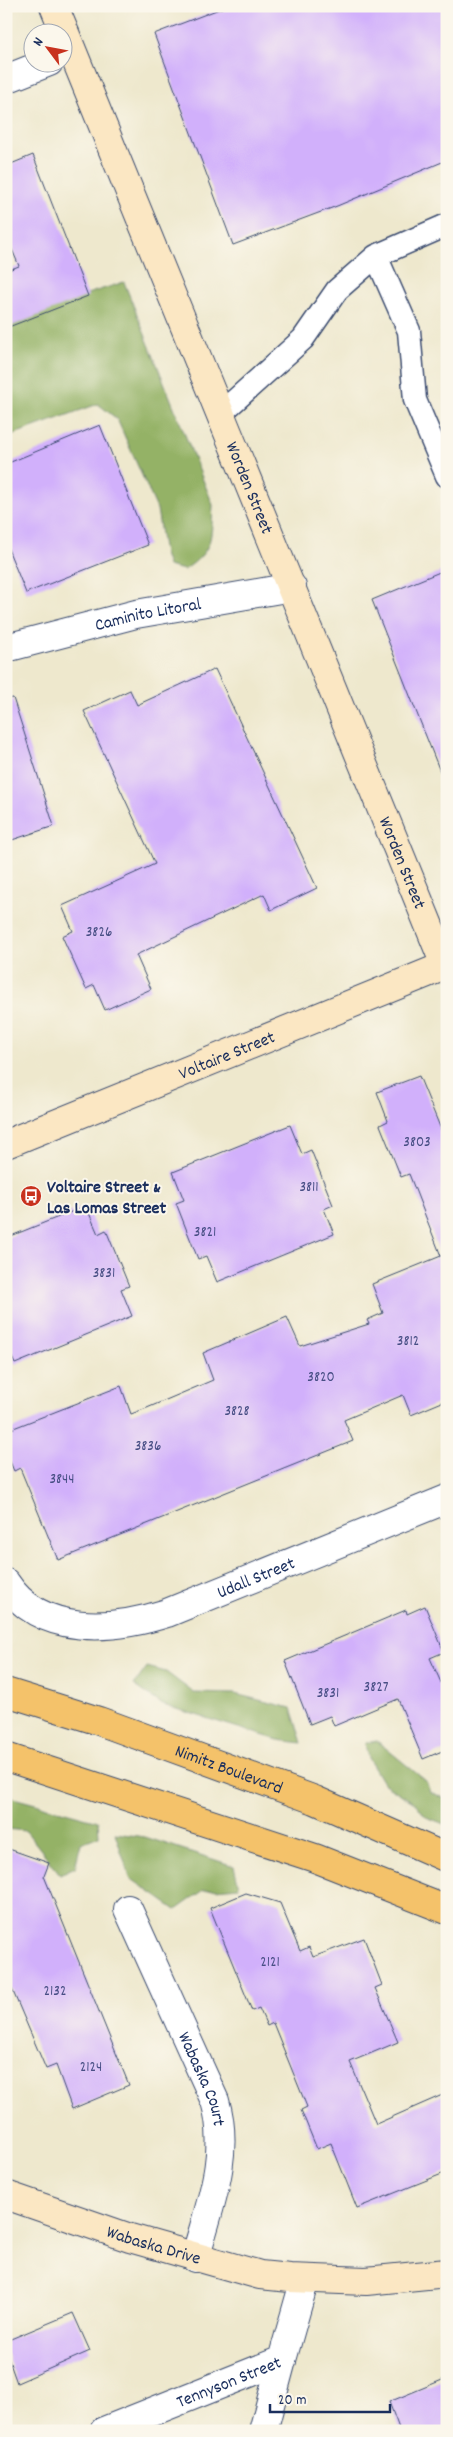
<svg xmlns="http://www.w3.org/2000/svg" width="453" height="2437" font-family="Dekko,sans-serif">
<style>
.forest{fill:#94b266;stroke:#587062}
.building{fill:#d1b0fb}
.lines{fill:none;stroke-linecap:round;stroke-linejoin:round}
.lane-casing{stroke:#3b4b6f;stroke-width:25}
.street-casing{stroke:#3b4b6f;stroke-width:30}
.secondary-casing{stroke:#3b4b6f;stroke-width:30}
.primary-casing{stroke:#3b4b6f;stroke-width:30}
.lane{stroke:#fff;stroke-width:22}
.street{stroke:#fff;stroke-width:28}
.secondary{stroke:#fbe7c3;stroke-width:28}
.primary{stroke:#f4c26a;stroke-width:28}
.labels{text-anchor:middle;stroke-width:4;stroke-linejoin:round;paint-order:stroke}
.number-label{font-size:15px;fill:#484f85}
.street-label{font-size:18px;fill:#1b2f5e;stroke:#fbf7ec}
.poi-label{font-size:18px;font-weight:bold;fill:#1b2f5e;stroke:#fbf7ec;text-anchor:start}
</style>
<rect width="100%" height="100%" fill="#fbf7ec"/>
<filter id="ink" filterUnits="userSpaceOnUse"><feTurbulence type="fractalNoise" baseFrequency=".02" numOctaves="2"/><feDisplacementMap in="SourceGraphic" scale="10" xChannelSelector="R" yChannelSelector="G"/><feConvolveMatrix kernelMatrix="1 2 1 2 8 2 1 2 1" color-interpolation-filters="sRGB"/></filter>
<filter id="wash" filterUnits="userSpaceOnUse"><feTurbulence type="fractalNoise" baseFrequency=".0096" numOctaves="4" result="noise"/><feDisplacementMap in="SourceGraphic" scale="20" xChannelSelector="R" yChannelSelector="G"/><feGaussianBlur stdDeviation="1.12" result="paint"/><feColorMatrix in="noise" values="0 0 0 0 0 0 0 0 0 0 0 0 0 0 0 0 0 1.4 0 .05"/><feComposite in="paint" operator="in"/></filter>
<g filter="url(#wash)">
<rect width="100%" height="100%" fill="#eee8cd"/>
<path class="forest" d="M 124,282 L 213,505 C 211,539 214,550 184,570 L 168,566 L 164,554 L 157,509 L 117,419 L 98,404 L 6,437 L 6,328 L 84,295 Z
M 147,1667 L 166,1672 L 194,1693 L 235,1694 L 291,1708 L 302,1743 L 278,1740 L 163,1705 L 134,1685 Z
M 377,1741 L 426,1781 L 430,1792 L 447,1799 L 447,1825 L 426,1817 L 416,1804 L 383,1783 L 368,1758 L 365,1743 Z
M 6,1796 L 98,1821 L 99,1836 L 81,1843 L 75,1867 L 60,1874 L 26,1831 L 6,1829 Z
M 115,1833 L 145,1837 L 234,1866 L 239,1887 L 204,1890 L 176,1910 L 130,1878 Z"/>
<g id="blocks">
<path class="building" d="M 227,6 L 447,6 L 447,160 L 337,206 L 233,245 L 154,34 Z
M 33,155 L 88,296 L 6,328 L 6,271 L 19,266 L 6,235 L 6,166 Z
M 100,425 L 148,545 L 26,593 L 6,544 L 6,464 Z
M 447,569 L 447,784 L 445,784 L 372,600 Z
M 215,669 L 317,888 L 271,910 L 264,894 L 136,955 L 151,989 L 105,1010 L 94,985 L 86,989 L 62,936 L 73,931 L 62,906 L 155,864 L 84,711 L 130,690 L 137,705 Z
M 13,698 L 54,826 L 6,842 L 6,699 Z
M 419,1076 L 447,1144 L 447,1400 L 411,1415 L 403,1395 L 344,1420 L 353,1441 L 58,1560 L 20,1468 L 14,1471 L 6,1452 L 6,1431 L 121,1386 L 131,1414 L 147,1408 L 213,1380 L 203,1353 L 287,1317 L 300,1346 L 369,1324 L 367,1320 L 383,1313 L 372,1284 L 441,1256 L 409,1174 L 401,1177 L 380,1125 L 388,1121 L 377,1092 Z
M 290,1125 L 302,1154 L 311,1150 L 333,1205 L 324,1209 L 334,1234 L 217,1282 L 206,1256 L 198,1259 L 176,1203 L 184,1200 L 173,1172 Z
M 86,1206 L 98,1234 L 106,1230 L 129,1286 L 121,1289 L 132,1316 L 15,1364 L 6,1344 L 6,1238 Z
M 425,1606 L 444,1652 L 430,1658 L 447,1696 L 447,1749 L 423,1759 L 398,1699 L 334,1726 L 330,1716 L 310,1724 L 285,1661 L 406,1610 L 407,1614 Z
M 6,1848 L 49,1863 L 44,1876 L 129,2085 L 72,2109 L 56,2065 L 46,2069 L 12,1989 L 6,1989 Z
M 246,1893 L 280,1903 L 300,1951 L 309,1947 L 313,1957 L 364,1938 L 382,1985 L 375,1988 L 398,2042 L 350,2062 L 376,2124 L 447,2093 L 447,2172 L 357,2208 L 331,2143 L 317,2149 L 301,2110 L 307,2107 L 273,2023 L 267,2026 L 259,2008 L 252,2011 L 210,1908 Z
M 73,2313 L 90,2351 L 17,2383 L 6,2352 L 6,2341 Z
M 447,2378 L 447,2431 L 400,2431 L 389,2402 Z"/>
</g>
</g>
<g filter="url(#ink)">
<use href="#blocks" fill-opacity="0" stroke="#3b4b6f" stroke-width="1"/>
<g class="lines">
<g class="lane-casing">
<path id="lane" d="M 376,256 L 447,225
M 220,414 L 303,339 L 337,290 L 376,256 L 409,331 L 415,400 L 447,476"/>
</g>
<g class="street-casing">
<g id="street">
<path d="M 6,79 L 49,62"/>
<path id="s1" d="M 6,648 L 136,614 L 292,587"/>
<path id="s2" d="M 6,1583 C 41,1637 114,1630 167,1613 L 447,1499"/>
<path id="s3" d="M 128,1909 L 215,2101 C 231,2154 209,2207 195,2258"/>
<path id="s4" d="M 104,2431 L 282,2360 L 305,2279"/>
<path d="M 263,2431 L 282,2360"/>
</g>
</g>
<g class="secondary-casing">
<g id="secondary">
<path id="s5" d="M 54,6 L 445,965"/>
<path id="s6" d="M 6,1144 L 447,965"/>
<path id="s7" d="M 6,2195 L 130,2238 L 260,2275 L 290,2278 L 366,2281 L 447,2273"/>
</g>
</g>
<g class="primary-casing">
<g id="primary">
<path id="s8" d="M 6,1692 L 99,1721 L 315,1800 L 447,1858"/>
<path d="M 6,1757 L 315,1858 L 447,1910"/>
</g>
</g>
<use href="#lane" class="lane"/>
<use href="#street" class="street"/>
<use href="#secondary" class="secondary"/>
<use href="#primary" class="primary"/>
</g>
</g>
<defs>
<g id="bus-disc" transform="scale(1.125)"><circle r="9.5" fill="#c8321e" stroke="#fbf7ec"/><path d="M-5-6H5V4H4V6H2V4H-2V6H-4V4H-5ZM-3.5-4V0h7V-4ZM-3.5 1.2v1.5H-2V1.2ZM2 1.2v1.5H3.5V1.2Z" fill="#fff"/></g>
</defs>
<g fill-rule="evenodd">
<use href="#bus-disc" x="31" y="1196"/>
</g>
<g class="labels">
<g class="number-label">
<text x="99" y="936">3826</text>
<text x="417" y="1146">3803</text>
<text x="309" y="1191">3811</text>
<text x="205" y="1236">3821</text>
<text x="104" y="1277">3831</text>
<text x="408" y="1345">3812</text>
<text x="321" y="1381">3820</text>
<text x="237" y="1415">3828</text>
<text x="148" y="1450">3836</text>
<text x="62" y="1483">3844</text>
<text x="376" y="1691">3827</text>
<text x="328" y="1697">3831</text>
<text x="270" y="1966">2121</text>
<text x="55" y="1995">2132</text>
<text x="91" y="2071">2124</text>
</g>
<g class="street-label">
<text dy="6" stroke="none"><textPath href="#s5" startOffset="520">Worden Street</textPath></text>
<text dy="6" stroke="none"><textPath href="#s1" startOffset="146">Caminito Litoral</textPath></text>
<text dy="6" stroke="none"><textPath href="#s5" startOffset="925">Worden Street</textPath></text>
<text dy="6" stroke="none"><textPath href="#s6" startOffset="238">Voltaire Street</textPath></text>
<text dy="6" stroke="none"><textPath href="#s2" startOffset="272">Udall Street</textPath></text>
<text dy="6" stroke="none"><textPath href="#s8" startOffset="236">Nimitz Boulevard</textPath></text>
<text dy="6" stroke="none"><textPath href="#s3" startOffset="186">Wabaska Court</textPath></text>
<text dy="6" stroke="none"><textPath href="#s7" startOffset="156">Wabaska Drive</textPath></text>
<text dy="6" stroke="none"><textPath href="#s4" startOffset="134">Tennyson Street</textPath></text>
</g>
<g class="poi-label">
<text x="47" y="1192">Voltaire Street &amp;<tspan x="47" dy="21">Las Lomas Street</tspan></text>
</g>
</g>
<rect width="453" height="2437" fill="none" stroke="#fbf7ec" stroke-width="25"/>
<g transform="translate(48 48) rotate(302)"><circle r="24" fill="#fbf7ec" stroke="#a1a7b3"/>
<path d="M0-4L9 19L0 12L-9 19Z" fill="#c8321e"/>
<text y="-8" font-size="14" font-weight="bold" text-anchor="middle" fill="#1b2f5e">N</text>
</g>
<path d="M270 2404v8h120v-8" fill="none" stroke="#1b2f5e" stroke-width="2.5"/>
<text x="278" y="2404" font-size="15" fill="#1b2f5e" stroke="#fbf7ec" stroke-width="4" paint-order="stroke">20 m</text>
</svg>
